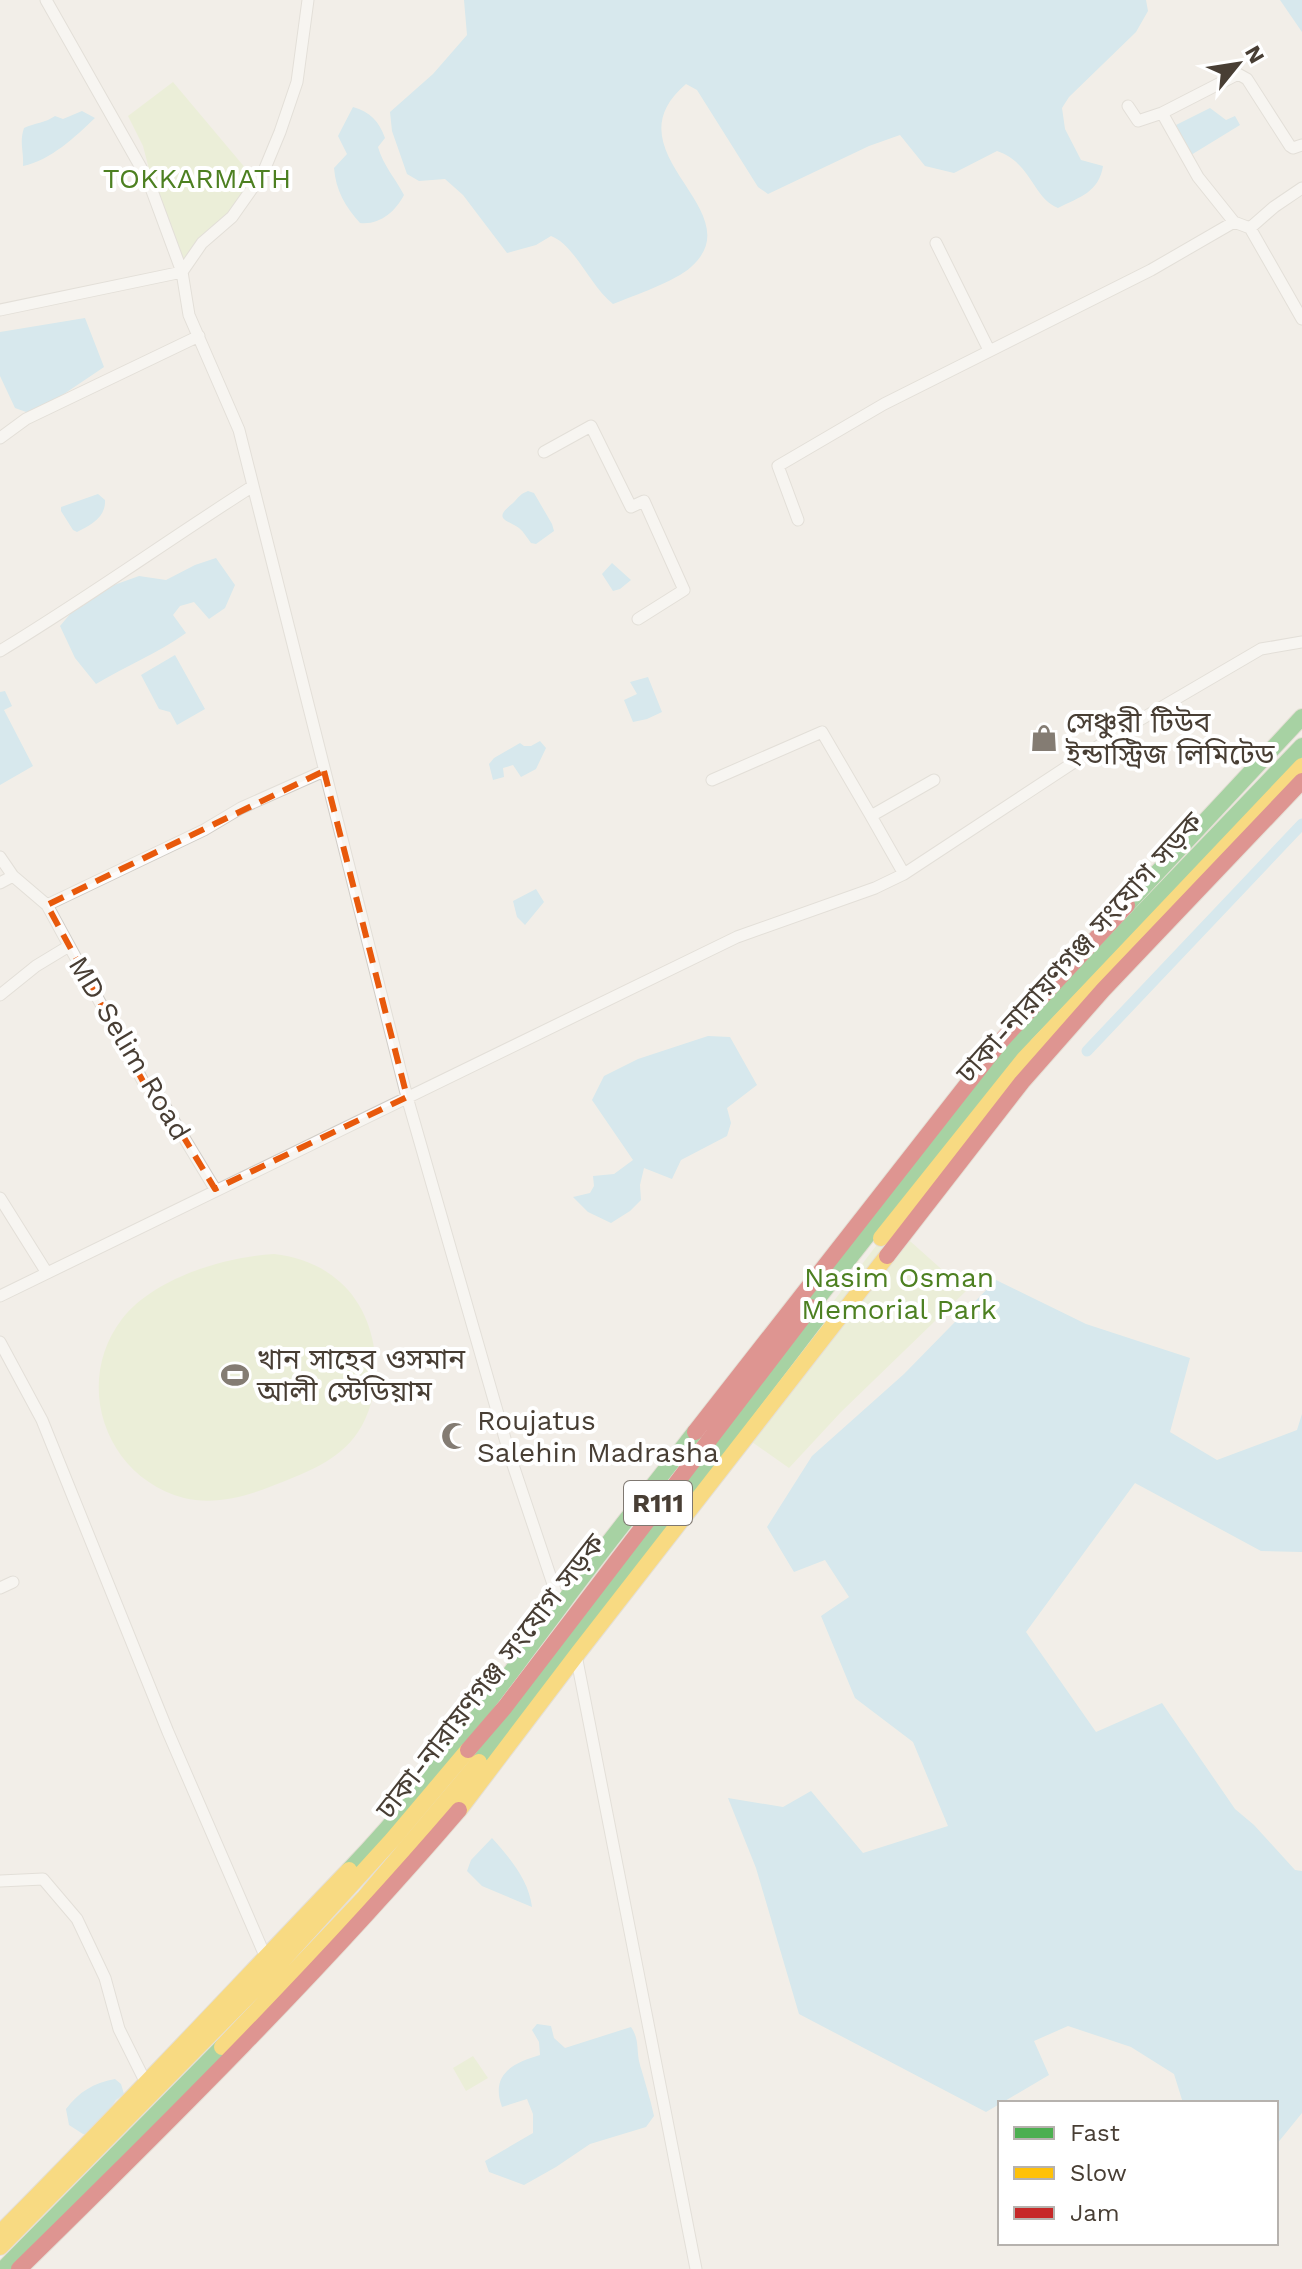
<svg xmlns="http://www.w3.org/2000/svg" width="1302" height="2269" font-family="'Work Sans','Noto Sans Bengali',sans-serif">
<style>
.green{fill:#e2edc6}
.water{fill:#b5e0f3}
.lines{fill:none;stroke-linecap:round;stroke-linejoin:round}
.canal{stroke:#b5e0f3;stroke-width:11}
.street-casing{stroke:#d0ccc6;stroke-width:13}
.fast-casing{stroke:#d3ccc0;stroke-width:18}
.slow-casing{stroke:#d3ccc0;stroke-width:18}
.jam-casing{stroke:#d3ccc0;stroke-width:18}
.street{stroke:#fdfcfc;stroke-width:11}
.fast{stroke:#4caf50;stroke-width:16}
.slow{stroke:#ffc107;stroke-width:16}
.jam{stroke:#c62828;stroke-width:16}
.marked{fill:none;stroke:#e8590c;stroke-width:6;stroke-dasharray:16 10;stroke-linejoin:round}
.labels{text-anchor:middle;stroke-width:8;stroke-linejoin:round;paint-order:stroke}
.shield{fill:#fff;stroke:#7f7871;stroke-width:2}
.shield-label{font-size:26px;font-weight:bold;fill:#483e34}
.park-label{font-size:28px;fill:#4d8021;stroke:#fff}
.poi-label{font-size:28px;fill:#483e34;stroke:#fff;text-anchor:start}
.street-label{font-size:28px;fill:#483e34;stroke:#fff}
</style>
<rect width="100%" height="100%" fill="#f2eee8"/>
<path class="green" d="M 173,82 L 257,182 L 186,266 L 162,219 L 143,146 L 128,116 Z
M 892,1225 L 966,1291 L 841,1412 L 789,1468 L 735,1430 Z
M 274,1254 C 299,1257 321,1265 340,1282 C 380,1317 387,1388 358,1432 C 339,1461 303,1474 272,1486 C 245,1497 214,1505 184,1498 C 105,1477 73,1383 122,1319 C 154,1278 224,1257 274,1254 Z
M 473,2056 L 488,2078 L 466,2091 L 453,2068 Z"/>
<path class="water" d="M 464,0 L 1146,0 L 1148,11 L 1136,32 L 1069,97 L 1062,108 L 1065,129 L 1081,160 L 1103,166 C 1099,192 1080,197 1058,208 C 1032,197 1032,163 997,151 L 954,173 L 925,166 L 900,135 L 869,146 L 768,194 L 758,187 L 697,90 L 686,84 C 605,153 755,210 691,267 C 676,281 633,296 613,304 C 590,286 575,245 551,236 L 536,245 L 507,253 L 463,195 L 445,179 L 419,181 L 407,174 L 392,131 L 390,112 L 433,74 L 467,35 Z
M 1280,0 L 1302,0 L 1302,32 Z
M 353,107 C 370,112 379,121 385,138 L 378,147 C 383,165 395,178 404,195 C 395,212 380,225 360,223 C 345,206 336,191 334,168 L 347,154 L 338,136 Z
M 1210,108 L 1226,120 L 1235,116 L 1240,125 L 1191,155 L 1176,125 Z
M 82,111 L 95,118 C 75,137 51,160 23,166 C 24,151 19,143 24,128 C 35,123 45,123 55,116 L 63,119 Z
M 85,318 L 104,367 L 61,396 L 29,413 L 15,408 L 0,376 L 0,332 Z
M 528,491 L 534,493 L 552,524 L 554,531 L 536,544 L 531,543 C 527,538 524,532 519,528 C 505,519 493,519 513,503 C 519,497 520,494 528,491 Z
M 98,494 L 105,500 C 106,517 91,525 77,532 L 73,530 L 61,511 L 61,507 Z
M 216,558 L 235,585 L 225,608 L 209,619 L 194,602 L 180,606 L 173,615 L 186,633 C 158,653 126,666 96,684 L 75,658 L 60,626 L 76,607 L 103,589 L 139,576 L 166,580 L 195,565 Z
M 612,563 L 631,580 L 620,589 L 613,591 L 602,574 Z
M 175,655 L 205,709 L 177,725 L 170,712 L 159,709 L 141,675 Z
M 648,677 L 662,712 L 647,719 L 633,722 L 624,700 L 637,694 L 630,682 Z
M 5,691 L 12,706 L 4,710 L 33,766 L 0,785 L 0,692 Z
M 540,741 L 546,748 L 536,769 L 521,777 L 513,765 L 503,768 L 504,777 L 493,780 L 489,764 L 494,758 L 520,743 L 524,746 L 531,746 Z
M 536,889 L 544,902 L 525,925 L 517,917 L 513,901 Z
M 708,1036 L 730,1037 L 757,1085 L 727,1108 L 731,1123 L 727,1136 L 681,1160 L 672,1179 L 644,1168 L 640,1185 L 641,1200 L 630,1211 L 611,1223 L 588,1212 L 573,1197 L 590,1193 L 594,1186 L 593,1176 L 614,1174 L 633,1160 L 592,1100 L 604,1076 L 638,1059 Z
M 996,1280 L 1086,1324 L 1190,1358 L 1170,1432 L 1217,1460 L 1297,1430 L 1302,1414 L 1302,1552 L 1261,1551 L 1135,1483 L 1026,1632 L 1096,1732 L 1162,1703 L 1235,1809 L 1254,1825 L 1295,1870 L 1302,1871 L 1302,2113 L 1276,2145 L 1276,2103 L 1183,2103 L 1174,2074 L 1131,2047 L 1068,2026 L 1034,2041 L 1049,2075 L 986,2112 L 799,2014 L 756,1868 L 728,1798 L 783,1807 L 811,1791 L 863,1853 L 948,1826 L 913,1742 L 855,1698 L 821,1616 L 849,1597 L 825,1560 L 794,1572 L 767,1527 L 812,1456 L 904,1374 Z
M 492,1838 C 509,1857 529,1880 532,1907 L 482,1886 L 467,1871 L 471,1860 Z
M 537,2024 L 551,2026 L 554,2038 L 565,2048 L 631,2027 C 640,2040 636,2051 640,2065 C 645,2082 650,2098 654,2116 L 646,2127 L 590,2144 L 556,2167 L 524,2185 L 489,2172 L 485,2161 L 533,2133 L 533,2114 L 527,2099 L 502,2107 C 490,2074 513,2063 540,2055 L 539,2042 L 532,2030 Z
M 115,2079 L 121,2084 L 124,2094 L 116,2100 L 93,2134 L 83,2134 L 69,2125 L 66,2109 C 79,2092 93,2083 115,2079 Z"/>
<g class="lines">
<path class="canal" d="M 1087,1051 L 1302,824"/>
<g class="street-casing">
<path id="street" d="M 308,0 L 297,82 L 280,132 L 263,173 L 232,217 L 202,243 L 182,272 L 189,315 L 239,430 L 407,1097 L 510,1456 L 561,1608
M 1128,106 L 1138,121 L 1162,113
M 1234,222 L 1198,177 L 1162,113 L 1238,74 L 1247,79 L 1290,146 L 1293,148 L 1302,145
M 1250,228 L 1274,207 L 1302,188
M 936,243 L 989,350
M 0,310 L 182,272 L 148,180 L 46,0
M 0,438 L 26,419 L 199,336
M 544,452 L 591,426 L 631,507 L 644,501 L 684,590 L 638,619
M 798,520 L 778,466 L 884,404 L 1151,270 L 1234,222 L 1250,228 L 1302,319
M 0,651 C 86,599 168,540 253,486
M 712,780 L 822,732 L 871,816 L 934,780
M 871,816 L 904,874 L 1126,728 L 1261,649 L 1302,642
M 0,857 L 13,876 L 47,905 L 145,1085 L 154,1088 L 215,1189
M 0,883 L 13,876
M 47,905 L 204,830 L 241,808 L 324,771
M 0,995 L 36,966 L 69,946
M 0,1198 L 47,1273
M 0,1296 L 737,937 L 875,888 L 904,874
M 0,1342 L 42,1420 L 168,1732 L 266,1958
M 0,1588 L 13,1582
M 575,1650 L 696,2269
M 0,1881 L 43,1879 L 77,1919 L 105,1978 L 119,2029 L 148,2087"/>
</g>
<g class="fast-casing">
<path id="fast" d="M 1127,905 L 1302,717
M 811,1307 L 1025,1035 L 1302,746
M 479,1762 L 820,1315
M 349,1870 C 425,1791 488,1702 554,1615 C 599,1553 648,1493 695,1432
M 3,2269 L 222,2047"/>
</g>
<g class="slow-casing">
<path id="slow" d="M 881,1238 L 1024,1059 L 1302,766
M 459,1810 L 578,1653 L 887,1256
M 222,2047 L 365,1897 L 479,1762
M 0,2233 C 119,2114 233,1991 349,1870
M 0,2247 L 269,1975 L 392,1840 L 468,1750"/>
</g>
<g class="jam-casing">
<path id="jam" d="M 887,1256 L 1022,1082 L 1103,990 L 1302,781
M 695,1432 L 1001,1041 L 1127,905
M 468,1750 L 505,1707 L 811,1307
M 19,2269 C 170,2121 321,1971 459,1810"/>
</g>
<use href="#street" class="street"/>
<use href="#fast" class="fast"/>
<use href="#slow" class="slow"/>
<use href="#jam" class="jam"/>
</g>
<path d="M0 0H1302V2269H0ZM 324,771 L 407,1097 L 215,1189 L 154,1088 L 145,1085 L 47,905 Z" fill="#f2eee8" fill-opacity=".55" fill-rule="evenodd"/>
<path class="marked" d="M 324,771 L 407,1097 L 215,1189 L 154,1088 L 145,1085 L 47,905 Z"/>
<defs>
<g id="shop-bare" transform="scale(2.16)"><path d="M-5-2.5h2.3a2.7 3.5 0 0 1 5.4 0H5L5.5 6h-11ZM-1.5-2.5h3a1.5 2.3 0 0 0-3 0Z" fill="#847c73" stroke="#fff" stroke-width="2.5" paint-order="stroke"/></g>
<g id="stadium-bare" transform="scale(2.16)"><path d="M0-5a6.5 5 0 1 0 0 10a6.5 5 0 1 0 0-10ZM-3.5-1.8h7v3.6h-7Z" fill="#847c73" stroke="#fff" stroke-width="2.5" paint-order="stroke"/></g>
<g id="mosque-bare" transform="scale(2.16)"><path d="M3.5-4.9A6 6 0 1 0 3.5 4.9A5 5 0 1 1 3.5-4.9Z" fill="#847c73" stroke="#fff" stroke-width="2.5" paint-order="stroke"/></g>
</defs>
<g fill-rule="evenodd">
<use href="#shop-bare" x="1044" y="738"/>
<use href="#stadium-bare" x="235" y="1375"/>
<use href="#mosque-bare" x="455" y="1436"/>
</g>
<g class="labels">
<rect class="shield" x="624" y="1481" width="68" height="44" rx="6"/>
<g class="shield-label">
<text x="658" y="1512">R111</text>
</g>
<g class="park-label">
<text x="197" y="188">TOKKARMATH</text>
<text x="899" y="1287">Nasim Osman<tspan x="899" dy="32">Memorial Park</tspan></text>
</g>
<g class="poi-label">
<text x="1066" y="732">সেঞ্চুরী টিউব<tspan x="1066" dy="32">ইন্ডাস্ট্রিজ লিমিটেড</tspan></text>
<text x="257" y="1369">খান সাহেব ওসমান<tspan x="257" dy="32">আলী স্টেডিয়াম</tspan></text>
<text x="477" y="1430">Roujatus<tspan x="477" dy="32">Salehin Madrasha</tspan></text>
</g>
<g class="street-label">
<text transform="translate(1079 947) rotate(-48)" y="10">ঢাকা-নারায়ণগঞ্জ সংযোগ সড়ক</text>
<text transform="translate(130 1048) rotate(59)" y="10">MD Selim Road</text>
<text transform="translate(490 1676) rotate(-52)" y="10">ঢাকা-নারায়ণগঞ্জ সংযোগ সড়ক</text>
</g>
</g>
<rect x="998" y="2101" width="280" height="144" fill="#ffffff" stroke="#b6b2ae" stroke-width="2"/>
<rect x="1014" y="2127" width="40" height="12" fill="#4caf50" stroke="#b6b2ae" stroke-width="2"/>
<text x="1070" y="2141" font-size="24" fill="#483e34">Fast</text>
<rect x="1014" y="2167" width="40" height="12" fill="#ffc107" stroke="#b6b2ae" stroke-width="2"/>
<text x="1070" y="2181" font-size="24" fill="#483e34">Slow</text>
<rect x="1014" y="2207" width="40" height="12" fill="#c62828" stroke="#b6b2ae" stroke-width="2"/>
<text x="1070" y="2221" font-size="24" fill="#483e34">Jam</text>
<g transform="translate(1238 64) rotate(60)" stroke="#ffffff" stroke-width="6" paint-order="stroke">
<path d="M0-6L14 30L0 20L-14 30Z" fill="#483e34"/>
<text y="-12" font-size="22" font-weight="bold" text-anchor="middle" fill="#483e34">N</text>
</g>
</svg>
